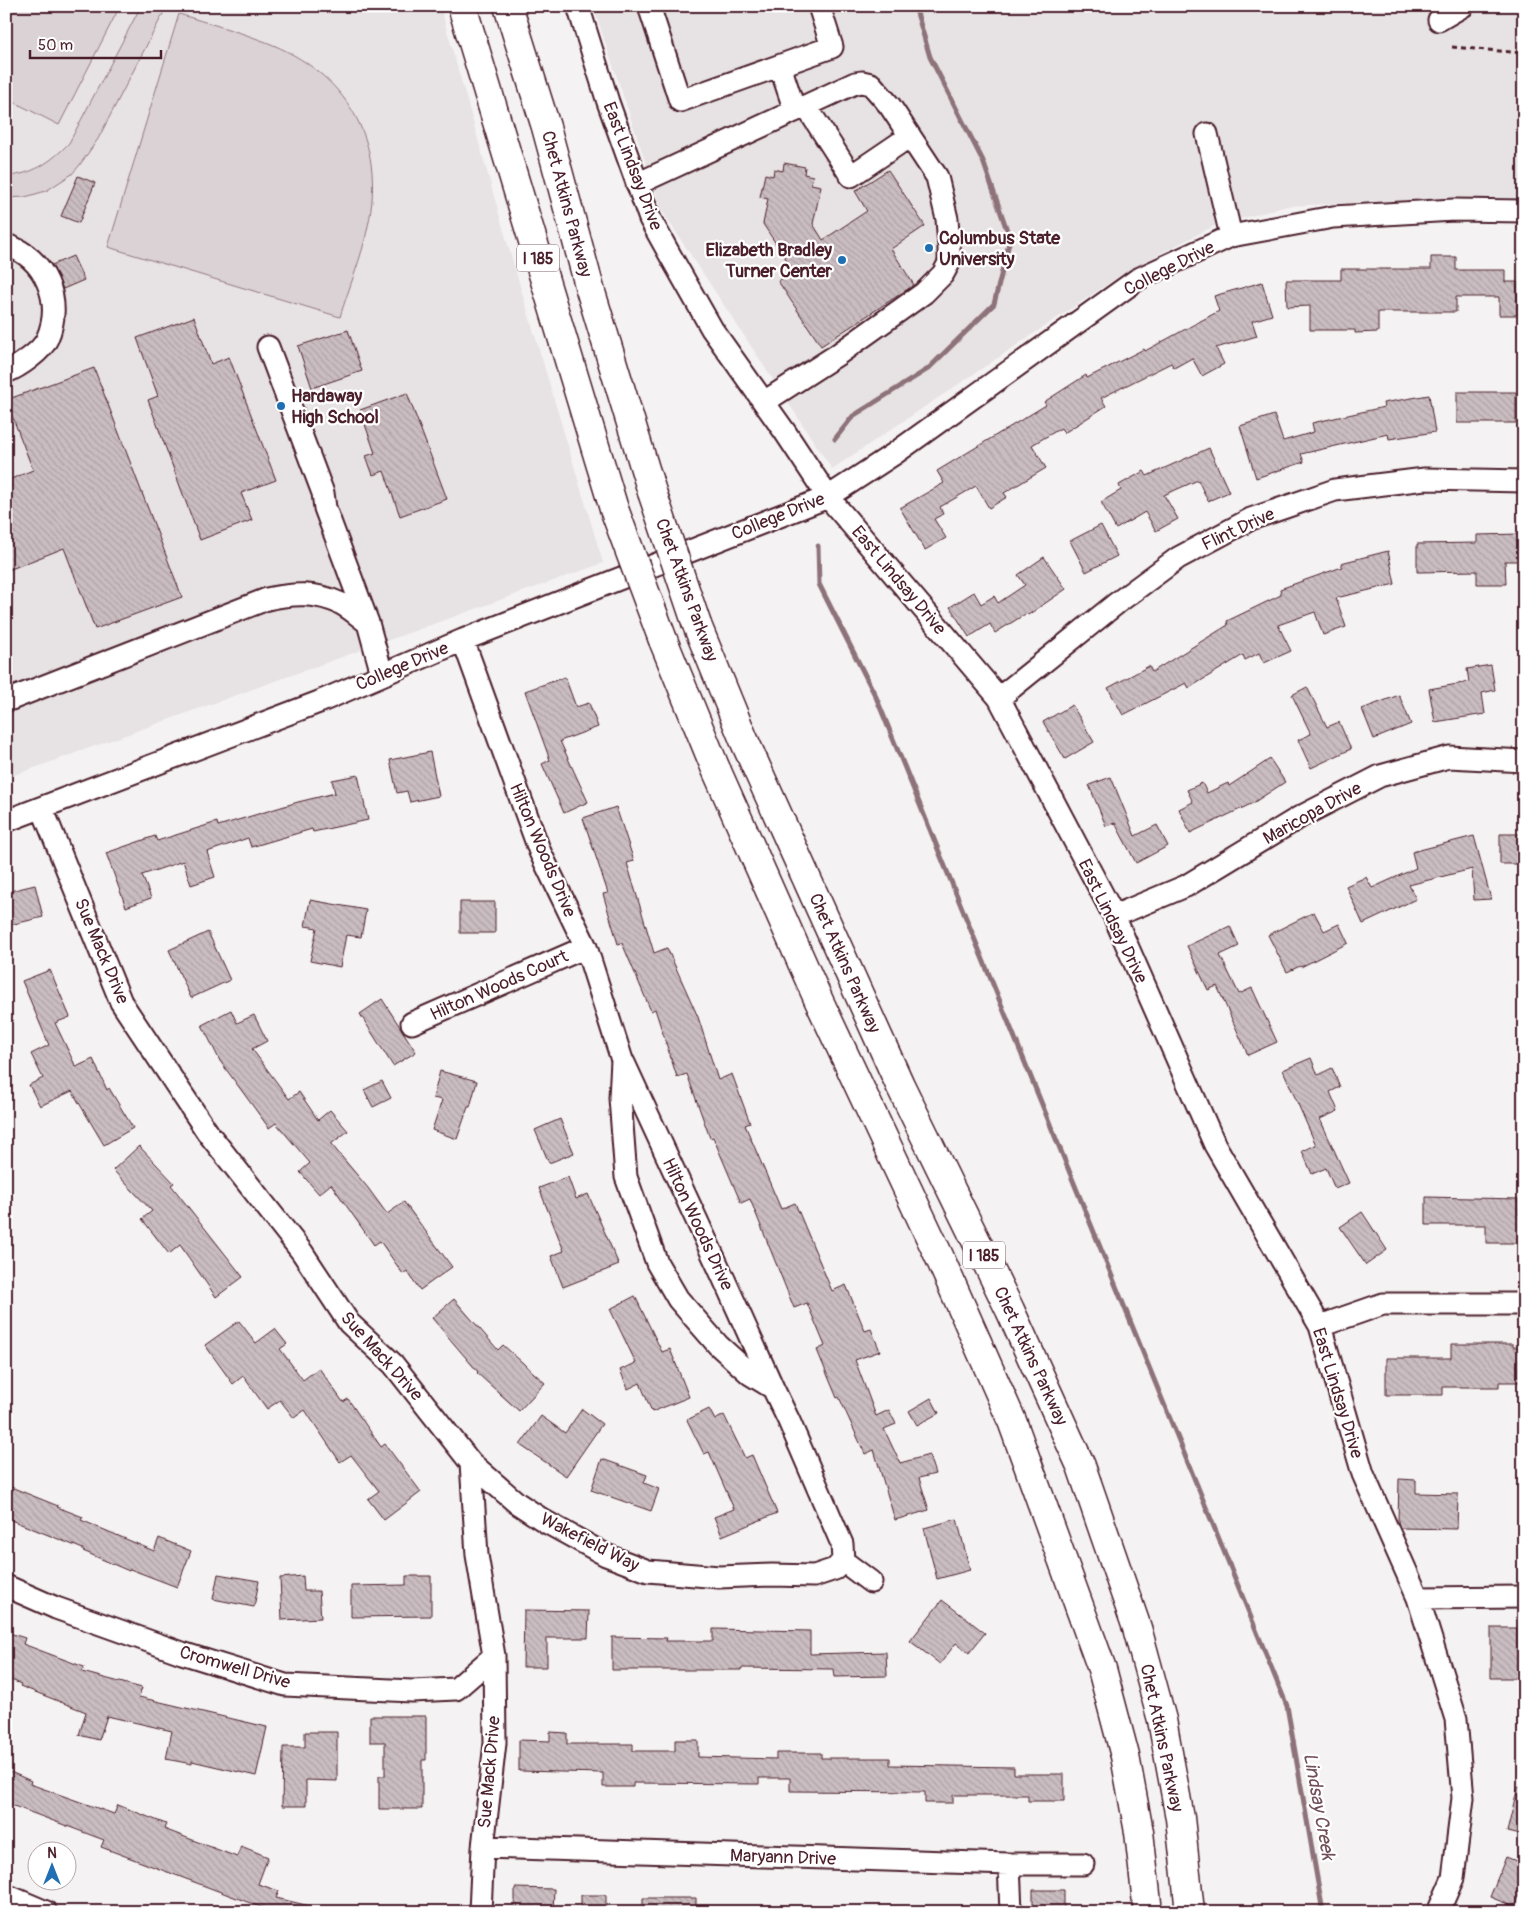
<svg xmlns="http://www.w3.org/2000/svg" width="1530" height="1918" font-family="Pangolin,sans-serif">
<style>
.built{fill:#e7e2e3}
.pitch{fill:#dbd2d5;stroke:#927880}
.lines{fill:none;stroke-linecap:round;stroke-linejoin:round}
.stream{stroke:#8d727a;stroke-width:5}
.building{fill:url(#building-back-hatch);stroke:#4a1f2b}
.minor-casing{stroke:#4a1f2b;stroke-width:25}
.highway-casing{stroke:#4a1f2b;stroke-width:31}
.path{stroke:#4a1f2b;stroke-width:3;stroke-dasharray:5 4;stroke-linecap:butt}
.minor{stroke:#fff;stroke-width:21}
.highway{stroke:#fff;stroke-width:28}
.highway-bridge-casing{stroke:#4a1f2b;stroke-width:31;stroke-linecap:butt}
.highway-bridge{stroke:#fff;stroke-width:28}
.poi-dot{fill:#1f6fb2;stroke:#fff;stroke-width:2}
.labels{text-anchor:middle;stroke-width:4.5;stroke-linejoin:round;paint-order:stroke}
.shield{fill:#fff;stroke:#80626b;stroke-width:1}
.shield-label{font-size:16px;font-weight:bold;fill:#4a1f2b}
.street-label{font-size:18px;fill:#4a1f2b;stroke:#fff}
.poi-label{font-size:18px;font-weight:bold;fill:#4a1f2b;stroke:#fff;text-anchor:start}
.water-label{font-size:19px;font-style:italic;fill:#714f59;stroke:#fff}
</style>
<defs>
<pattern id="building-back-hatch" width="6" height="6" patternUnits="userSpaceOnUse" patternTransform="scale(1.25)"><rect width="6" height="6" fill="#cabdc1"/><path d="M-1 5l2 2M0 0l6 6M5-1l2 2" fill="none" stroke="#afa2a6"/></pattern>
</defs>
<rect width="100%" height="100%" fill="#f4f2f2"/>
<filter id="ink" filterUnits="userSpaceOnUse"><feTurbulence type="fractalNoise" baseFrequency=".02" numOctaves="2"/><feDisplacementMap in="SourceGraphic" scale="10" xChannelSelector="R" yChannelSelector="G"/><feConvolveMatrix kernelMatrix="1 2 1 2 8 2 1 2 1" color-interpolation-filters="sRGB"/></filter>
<g filter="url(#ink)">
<path class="built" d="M 6,6 L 440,6 L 509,249 L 603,563 L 6,778 Z
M 593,6 L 1524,6 L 1524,198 L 1448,198 L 1287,206 L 1214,226 L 1130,269 L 832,469 L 662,211 Z"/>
<path class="pitch" d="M 6,6 L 120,6 L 59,125 L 6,98 Z
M 141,6 L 167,6 L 98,139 L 79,166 L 72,174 L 46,191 L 25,197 L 6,198 L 6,176 C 32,175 51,162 69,143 Z
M 179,14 C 207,23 238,31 266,42 C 346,73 387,141 368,226 C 362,257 349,287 340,317 L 108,247 Z"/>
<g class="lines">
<path class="stream" d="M 835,439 L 853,416 L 928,369 L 994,304 L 1010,239 L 983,161 L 930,57 L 915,6
M 818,546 L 819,584 L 876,697 L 1287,1706 L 1323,1912"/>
</g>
<path class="building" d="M 784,163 L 805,167 L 804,174 L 813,176 L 811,184 L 821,186 L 813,224 L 823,240 L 867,211 L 855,191 L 888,170 L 925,226 L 891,249 L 914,285 L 821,346 L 778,281 L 794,271 L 763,224 L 768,199 L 760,197 L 765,174 L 773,176 L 774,169 L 783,171 Z
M 78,176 L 95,183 L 79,223 L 61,216 Z
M 73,256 L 84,280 L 63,289 L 52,265 Z
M 1431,257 L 1456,257 L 1456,270 L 1505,270 L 1505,282 L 1517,282 L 1517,315 L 1499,315 L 1499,297 L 1456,297 L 1456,312 L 1378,312 L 1378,332 L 1355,333 L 1355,330 L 1310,330 L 1310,306 L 1287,307 L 1286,280 L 1341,280 L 1341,269 L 1431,269 Z
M 1262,282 L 1272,315 L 1252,321 L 1257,336 L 1216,348 L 1224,364 L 1202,376 L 1192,358 L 1174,368 L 1171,363 L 1101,398 L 1106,406 L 1064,433 L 1061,428 L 1032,445 L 1046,468 L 1004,493 L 1007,497 L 989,508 L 976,486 L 940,507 L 943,514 L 934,519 L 946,538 L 925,550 L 900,508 L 944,483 L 937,471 L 1046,405 L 1044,402 L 1086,375 L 1087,378 L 1144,349 L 1145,351 L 1219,311 L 1214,296 Z
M 194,317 L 211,364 L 229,357 L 276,480 L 241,493 L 252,520 L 200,540 L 148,400 L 158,396 L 137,338 Z
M 348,330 L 362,371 L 312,388 L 298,346 Z
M 94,368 L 182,597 L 95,629 L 64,548 L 6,571 L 6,481 L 33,470 L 6,400 Z
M 1457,392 L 1516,392 L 1516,423 L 1457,423 Z
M 407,393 L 447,499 L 400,516 L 384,471 L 373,475 L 366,456 L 375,453 L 360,410 Z
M 1429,395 L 1435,432 L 1389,439 L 1388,434 L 1301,454 L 1304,462 L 1256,478 L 1240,426 L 1274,415 L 1283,441 L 1314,432 L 1312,423 L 1384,407 L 1383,403 Z
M 1209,448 L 1229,492 L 1208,501 L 1198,480 L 1164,495 L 1178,519 L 1156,531 L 1145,512 L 1116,529 L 1101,502 L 1121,490 L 1119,485 L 1144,471 L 1147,476 Z
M 1101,525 L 1117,556 L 1086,572 L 1070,541 Z
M 1522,534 L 1522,561 L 1505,561 L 1506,584 L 1477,584 L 1477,571 L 1417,572 L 1417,544 L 1477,543 L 1477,535 Z
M 1388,551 L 1395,584 L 1336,598 L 1346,627 L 1323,635 L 1315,612 L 1278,625 L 1291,651 L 1264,663 L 1259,653 L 1245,660 L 1243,655 L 1189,688 L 1186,683 L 1123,715 L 1108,688 L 1149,666 L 1152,672 L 1228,625 L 1227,621 L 1281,595 L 1280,589 L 1342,567 L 1341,563 Z
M 1044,557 L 1066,589 L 1028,615 L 1027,613 L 995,633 L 990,624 L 969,637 L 950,607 L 974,592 L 981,604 L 994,596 L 998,603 L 1025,585 L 1018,575 Z
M 1491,665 L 1495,690 L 1482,693 L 1485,714 L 1435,722 L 1429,689 L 1469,682 L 1467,669 Z
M 565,677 L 576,707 L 589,703 L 598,727 L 560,741 L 588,802 L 564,813 L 542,764 L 550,760 L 525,691 Z
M 1307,687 L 1327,727 L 1339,722 L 1351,749 L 1311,768 L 1298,740 L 1311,734 L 1292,695 Z
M 1399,695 L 1411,724 L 1374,739 L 1362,709 Z
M 1072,705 L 1094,742 L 1065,759 L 1043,722 Z
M 430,752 L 439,796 L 410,802 L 407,791 L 397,793 L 390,760 Z
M 1270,759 L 1285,782 L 1253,803 L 1190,833 L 1179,809 L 1193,802 L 1187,790 L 1202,783 L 1207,793 L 1228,783 L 1229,786 Z
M 358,775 L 368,820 L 313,832 L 312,829 L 251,847 L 248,838 L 207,852 L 215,877 L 191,885 L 183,861 L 142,875 L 151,898 L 126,907 L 106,853 L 155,836 L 157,841 L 217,822 L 218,826 L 298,802 L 335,793 L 332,780 Z
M 1111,777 L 1135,836 L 1157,825 L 1168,846 L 1136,863 L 1115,823 L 1106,826 L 1089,785 Z
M 616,807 L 634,861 L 627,863 L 654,953 L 667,948 L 698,1017 L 718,1080 L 732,1074 L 750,1123 L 745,1125 L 781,1209 L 795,1203 L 832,1291 L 846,1285 L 865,1331 L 871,1329 L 880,1351 L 855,1360 L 876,1416 L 889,1410 L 896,1424 L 884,1429 L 900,1463 L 929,1455 L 935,1474 L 919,1478 L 929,1510 L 895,1520 L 874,1450 L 865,1454 L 839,1397 L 837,1398 L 817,1350 L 825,1346 L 807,1303 L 794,1308 L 750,1199 L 741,1203 L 713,1137 L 710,1138 L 687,1074 L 677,1077 L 655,1009 L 651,1011 L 622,943 L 618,944 L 603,894 L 608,893 L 583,818 Z
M 1500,834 L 1524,834 L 1524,864 L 1500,864 Z
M 1474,836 L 1491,899 L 1474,900 L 1472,869 L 1409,885 L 1416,899 L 1363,924 L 1346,886 L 1366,877 L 1372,888 L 1416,868 L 1412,852 Z
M 35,885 L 43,917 L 6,926 L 6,892 Z
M 310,900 L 366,910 L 361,937 L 346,935 L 340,967 L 310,961 L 317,928 L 305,926 Z
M 460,902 L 495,902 L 495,933 L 460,933 Z
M 1314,912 L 1324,931 L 1339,924 L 1348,943 L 1301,967 L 1300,966 L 1287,972 L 1268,935 Z
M 1230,926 L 1239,946 L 1220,955 L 1239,994 L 1252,988 L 1277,1042 L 1248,1055 L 1217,986 L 1208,990 L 1187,946 Z
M 208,932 L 230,980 L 191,998 L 169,950 Z
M 50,970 L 70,1017 L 55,1023 L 76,1067 L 93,1059 L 107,1090 L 109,1088 L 133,1128 L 104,1145 L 72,1091 L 40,1106 L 29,1085 L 43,1078 L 31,1054 L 49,1045 L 22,981 Z
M 382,999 L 416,1052 L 393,1066 L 360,1014 Z
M 231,1010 L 237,1023 L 254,1015 L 267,1041 L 252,1049 L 289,1099 L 299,1092 L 318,1120 L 330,1110 L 348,1131 L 331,1144 L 368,1188 L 387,1214 L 404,1202 L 452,1267 L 420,1290 L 407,1271 L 403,1274 L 380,1241 L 374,1245 L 331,1184 L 319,1194 L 300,1172 L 310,1163 L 276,1123 L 269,1128 L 220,1061 L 202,1025 Z
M 1311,1058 L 1318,1075 L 1332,1068 L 1340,1087 L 1330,1092 L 1338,1111 L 1320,1119 L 1349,1183 L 1335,1189 L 1326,1168 L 1312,1174 L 1302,1151 L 1316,1145 L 1283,1070 Z
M 440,1071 L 477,1081 L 470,1107 L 468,1107 L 457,1139 L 432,1130 L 442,1100 L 433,1098 Z
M 382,1081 L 391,1098 L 373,1107 L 364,1090 Z
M 560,1119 L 574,1153 L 549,1163 L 535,1130 Z
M 139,1146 L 174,1183 L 171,1185 L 243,1277 L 216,1297 L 180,1245 L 169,1254 L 142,1219 L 152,1211 L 113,1170 Z
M 568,1177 L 576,1199 L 588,1194 L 619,1265 L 563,1287 L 551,1256 L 564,1251 L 539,1188 Z
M 1426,1197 L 1518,1199 L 1518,1214 L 1524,1214 L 1524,1243 L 1486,1243 L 1486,1225 L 1426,1225 Z
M 1362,1212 L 1387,1250 L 1366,1265 L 1340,1227 Z
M 635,1296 L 662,1352 L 670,1349 L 689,1397 L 652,1412 L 640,1383 L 628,1389 L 620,1370 L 636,1363 L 610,1309 Z
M 454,1299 L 498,1350 L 503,1345 L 545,1383 L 519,1411 L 477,1373 L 478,1372 L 432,1318 Z
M 239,1321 L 256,1343 L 275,1329 L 287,1344 L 280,1349 L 303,1380 L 319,1368 L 343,1402 L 348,1399 L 381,1447 L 385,1444 L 421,1492 L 384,1520 L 368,1499 L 379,1491 L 351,1455 L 340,1462 L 305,1410 L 294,1418 L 280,1400 L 267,1409 L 243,1376 L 233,1384 L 205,1345 Z
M 1451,1344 L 1513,1344 L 1513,1347 L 1524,1347 L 1524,1382 L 1499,1382 L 1499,1387 L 1443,1387 L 1443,1395 L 1386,1395 L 1386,1358 L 1451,1358 Z
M 931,1398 L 939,1413 L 917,1425 L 909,1411 Z
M 582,1409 L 602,1424 L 566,1476 L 520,1445 L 541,1416 L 565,1433 Z
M 709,1409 L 715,1420 L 724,1415 L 745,1458 L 752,1455 L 777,1513 L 722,1536 L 714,1517 L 734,1509 L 709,1452 L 704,1454 L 687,1420 Z
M 602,1459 L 647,1475 L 644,1483 L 659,1489 L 651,1511 L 591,1490 Z
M 1399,1479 L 1416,1480 L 1416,1493 L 1458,1494 L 1457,1529 L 1400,1528 L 1398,1522 Z
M 6,1485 L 58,1506 L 57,1507 L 83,1517 L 81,1520 L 154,1551 L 159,1538 L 191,1551 L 177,1587 L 130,1569 L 129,1571 L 83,1551 L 83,1549 L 6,1518 Z
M 957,1519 L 970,1570 L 937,1579 L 924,1528 Z
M 218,1574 L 259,1581 L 254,1607 L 213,1599 Z
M 303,1576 L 304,1591 L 319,1591 L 321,1618 L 282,1620 L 280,1578 Z
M 406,1576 L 431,1576 L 431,1616 L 351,1617 L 351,1586 L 406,1585 Z
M 942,1600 L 985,1633 L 969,1653 L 956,1643 L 940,1664 L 910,1641 Z
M 524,1610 L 589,1611 L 588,1638 L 547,1638 L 547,1667 L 523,1667 Z
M 1491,1628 L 1517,1628 L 1517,1678 L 1491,1678 Z
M 713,1629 L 810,1631 L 810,1654 L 886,1652 L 887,1676 L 834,1677 L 833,1669 L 741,1668 L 741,1670 L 612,1670 L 612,1637 L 667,1638 L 666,1641 L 713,1641 Z
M 6,1632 L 25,1638 L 23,1644 L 84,1667 L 82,1672 L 142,1688 L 139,1697 L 267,1727 L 256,1776 L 192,1761 L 192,1764 L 166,1759 L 172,1731 L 107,1716 L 99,1740 L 79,1735 L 86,1712 L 20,1686 L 21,1684 L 6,1678 Z
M 370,1716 L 426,1716 L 426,1760 L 422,1760 L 422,1809 L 379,1809 L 379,1776 L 385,1776 L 385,1742 L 370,1742 Z
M 305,1732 L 337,1732 L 337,1781 L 306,1780 L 306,1806 L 282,1806 L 283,1747 L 305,1747 Z
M 550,1732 L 567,1733 L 567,1744 L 633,1744 L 633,1751 L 675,1751 L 675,1740 L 698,1740 L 698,1757 L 776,1759 L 776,1753 L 821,1753 L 821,1758 L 890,1758 L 890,1765 L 1014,1767 L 1014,1774 L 1064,1774 L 1064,1801 L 1028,1801 L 1028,1795 L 953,1795 L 953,1803 L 925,1803 L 925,1792 L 790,1791 L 790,1778 L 759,1778 L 759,1784 L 633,1783 L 633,1787 L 603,1787 L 603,1773 L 519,1771 L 519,1740 L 550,1741 Z
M 6,1770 L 31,1781 L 30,1784 L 114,1814 L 118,1805 L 166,1824 L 164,1829 L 237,1857 L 241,1846 L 268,1857 L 258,1884 L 279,1891 L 276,1898 L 310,1906 L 310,1912 L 274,1912 L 101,1847 L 104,1840 L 6,1803 Z
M 1518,1787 L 1524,1787 L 1524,1836 L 1507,1832 Z
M 1506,1857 L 1524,1864 L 1524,1884 L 1515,1907 L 1490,1897 Z
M 515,1888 L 554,1889 L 553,1912 L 515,1912 Z
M 1033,1890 L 1064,1890 L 1064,1912 L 1033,1912 Z
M 581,1895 L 606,1895 L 606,1912 L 581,1912 Z
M 643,1898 L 696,1898 L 696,1912 L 643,1912 Z"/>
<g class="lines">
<g class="minor-casing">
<path id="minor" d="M 578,6 L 608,102 L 650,219 L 670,255 L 712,329 L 785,432 L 828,497 L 999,698 L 1114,916 L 1215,1145 L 1320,1326 L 1363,1474 L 1418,1598 L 1456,1719 L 1463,1798 L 1453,1878 L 1438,1912
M 649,6 L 680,101 L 832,47 L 819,6
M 1439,20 L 1463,6
M 780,66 L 795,111
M 806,106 L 851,176 L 910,136
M 1207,134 L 1231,236
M 637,184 L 855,83 L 862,82 L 871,84 L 890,106 L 937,177 L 947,219 L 949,246 L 949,263 L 943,274 L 924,293 L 837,355 L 764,402
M 6,245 C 45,257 64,301 47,339 C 42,351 19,367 6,372
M 268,347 L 323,493 L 325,508 L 368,623 L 382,674
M 463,640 L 540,852 L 586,947 L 622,1060 L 620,1098 L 626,1177 L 657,1263 L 678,1299 L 718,1345 L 750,1374 L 773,1388 L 789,1421 L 842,1544 L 843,1561 L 871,1582
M 999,698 L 1117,603 L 1178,558 L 1251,519 L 1335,490 L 1425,479 L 1524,481
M 6,701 L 267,599 C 294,593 316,592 342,604 C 351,609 360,617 368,623
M 42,808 L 121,1002 L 208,1133 L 302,1252 L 349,1323 L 393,1364 L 471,1463 L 477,1555 L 494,1656 L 495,1743 L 483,1847 L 480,1912
M 6,821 L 319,702 L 463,640 L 828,497 L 894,454 L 1138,279 L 1231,236 L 1333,217 L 1454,210 L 1524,211
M 1114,916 L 1186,886 L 1300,817 L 1380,776 L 1449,757 L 1524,761
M 412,1023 L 586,947
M 624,1063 L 723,1277 L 773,1388
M 1320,1326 L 1383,1304 L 1524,1304
M 471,1463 L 517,1503 L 546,1522 L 606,1555 L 648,1571 L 719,1577 L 772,1575 L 814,1576 L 835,1569 L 843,1561
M 6,1586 L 56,1608 L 182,1653 L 285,1685 L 412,1691 L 456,1689 L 494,1656
M 1418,1598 L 1524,1597
M 483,1847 L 1009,1864 L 1083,1864
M 1009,1864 L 1011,1912
M 6,1895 L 46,1912"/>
</g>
<g class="highway-casing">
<path id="highway" d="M 462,6 L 614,509
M 508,6 L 546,127 L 590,289 L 652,492
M 697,625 L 744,740 L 900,1085 L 1010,1310 L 1081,1466 L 1137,1628 L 1162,1720 L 1180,1818 L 1190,1912
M 663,640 L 715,767 L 819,1001 L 939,1256 L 1012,1421 L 1102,1669 L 1125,1756 L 1139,1832 L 1148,1912"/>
</g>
<path class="path" d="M 1452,47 L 1524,53"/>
<use href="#minor" class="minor"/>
<use href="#highway" class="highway"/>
<g class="highway-bridge-casing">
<path id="highway-bridge" d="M 652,492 L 697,625
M 614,509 L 663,640"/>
</g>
<use href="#highway-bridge" class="highway-bridge"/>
</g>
</g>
<g class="poi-dot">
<circle cx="929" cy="248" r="5"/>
<circle cx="842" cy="260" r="5"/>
<circle cx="281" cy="406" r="5"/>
</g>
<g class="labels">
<g class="shield">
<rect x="517" y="244.5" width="42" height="27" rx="4"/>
<rect x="963" y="1241.5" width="42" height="27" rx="4"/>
</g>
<g class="shield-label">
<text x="538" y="264">I 185</text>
<text x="984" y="1261">I 185</text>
</g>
<g class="street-label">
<text transform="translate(633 166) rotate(69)" y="6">East Lindsay Drive</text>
<text transform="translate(567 204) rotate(75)" y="6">Chet Atkins Parkway</text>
<text transform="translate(1169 268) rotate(-27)" y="6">College Drive</text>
<text transform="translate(778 516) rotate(-22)" y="6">College Drive</text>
<text transform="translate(1238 529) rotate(-25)" y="6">Flint Drive</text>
<text transform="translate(899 580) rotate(50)" y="6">East Lindsay Drive</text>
<text transform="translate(687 590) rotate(70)" y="6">Chet Atkins Parkway</text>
<text transform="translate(402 666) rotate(-23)" y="6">College Drive</text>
<text transform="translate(1312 813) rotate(-29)" y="6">Maricopa Drive</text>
<text transform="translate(543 850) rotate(67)" y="6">Hilton Woods Drive</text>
<text transform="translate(1113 921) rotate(64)" y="6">East Lindsay Drive</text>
<text transform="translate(102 951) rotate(67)" y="6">Sue Mack Drive</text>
<text transform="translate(845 963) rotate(66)" y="6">Chet Atkins Parkway</text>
<text transform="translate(499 985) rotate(-24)" y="6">Hilton Woods Court</text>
<text transform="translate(698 1224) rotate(65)" y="6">Hilton Woods Drive</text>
<text transform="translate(382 1356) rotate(48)" y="6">Sue Mack Drive</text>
<text transform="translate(1031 1356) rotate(65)" y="6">Chet Atkins Parkway</text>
<text transform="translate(1338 1393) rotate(73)" y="6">East Lindsay Drive</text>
<text transform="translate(590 1542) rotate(27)" y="6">Wakefield Way</text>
<text transform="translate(235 1667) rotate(16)" y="6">Cromwell Drive</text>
<text transform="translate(1162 1738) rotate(78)" y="6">Chet Atkins Parkway</text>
<text transform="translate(489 1772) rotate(-85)" y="6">Sue Mack Drive</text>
<text transform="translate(783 1857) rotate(2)" y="6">Maryann Drive</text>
</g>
<g class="poi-label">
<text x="939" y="244">Columbus State<tspan x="939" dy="21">University</tspan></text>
<text x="832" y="256" text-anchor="end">Elizabeth Bradley<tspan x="832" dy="21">Turner Center</tspan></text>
<text x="291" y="402">Hardaway<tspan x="291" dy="21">High School</tspan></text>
</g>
<g class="water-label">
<text transform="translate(1320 1806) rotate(80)" y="7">Lindsay Creek</text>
</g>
</g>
<rect width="1530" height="1918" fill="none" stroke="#fff" stroke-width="25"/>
<rect x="12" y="12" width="1505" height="1893" fill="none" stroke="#4a1f2b" stroke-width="2" filter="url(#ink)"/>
<g transform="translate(52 1866)"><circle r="24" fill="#ffffff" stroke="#b7a5aa"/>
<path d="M0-4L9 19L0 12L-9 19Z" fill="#1f6fb2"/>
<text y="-8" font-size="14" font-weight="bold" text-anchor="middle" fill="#4a1f2b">N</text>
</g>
<path d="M30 50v8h131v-8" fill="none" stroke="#4a1f2b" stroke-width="2.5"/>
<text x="38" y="50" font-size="15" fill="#4a1f2b" stroke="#ffffff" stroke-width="4" paint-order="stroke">50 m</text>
</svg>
